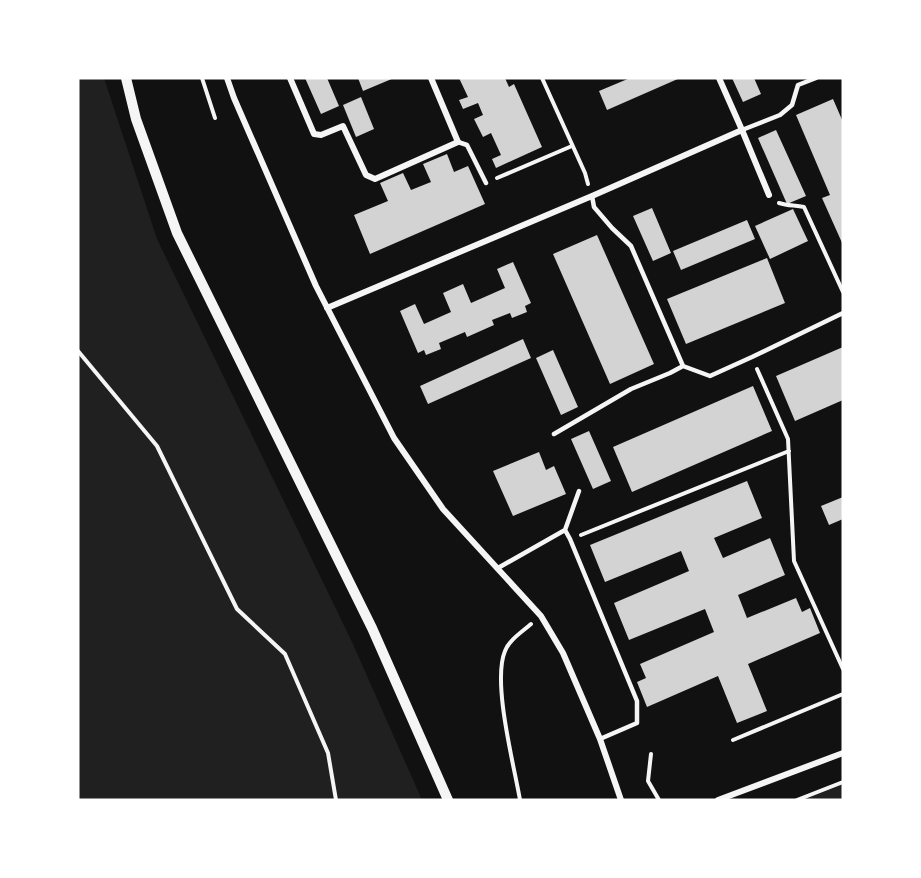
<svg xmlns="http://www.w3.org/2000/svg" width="921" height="878" font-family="Mulish,sans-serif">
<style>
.green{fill:#202020}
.building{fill:#d3d3d3}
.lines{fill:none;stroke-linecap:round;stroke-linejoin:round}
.path{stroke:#f5f5f5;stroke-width:4}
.service{stroke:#f5f5f5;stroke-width:4.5}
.minor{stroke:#f5f5f5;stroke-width:6}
.tertiary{stroke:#f5f5f5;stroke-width:10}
</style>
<rect width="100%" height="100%" fill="#111"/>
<path class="green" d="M 78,78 L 104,78 L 157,239 L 352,642 L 422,800 L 78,800 Z
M 843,782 L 843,800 L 797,800 Z"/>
<path class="building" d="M 305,78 L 327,78 L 339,106 L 321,114 Z
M 358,78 L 394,78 L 363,91 Z
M 459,78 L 505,78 L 509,87 L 514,84 L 542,147 L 496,168 L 492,159 L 501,155 L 491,133 L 483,137 L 474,119 L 483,115 L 478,103 L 463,109 L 459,100 L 468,97 Z
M 630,78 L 680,78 L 607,110 L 599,91 Z
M 732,78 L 754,78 L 761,94 L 743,102 Z
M 361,97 L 374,129 L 356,137 L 343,105 Z
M 833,99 L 843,122 L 843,245 L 822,198 L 830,195 L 796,115 Z
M 776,130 L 806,196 L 787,204 L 758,138 Z
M 447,154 L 454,172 L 468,166 L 485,204 L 370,254 L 354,215 L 388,201 L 380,183 L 403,173 L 411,190 L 431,182 L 423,164 Z
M 652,208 L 671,253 L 653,261 L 633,216 Z
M 793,209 L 808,241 L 770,259 L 755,226 Z
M 747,220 L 755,239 L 681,270 L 673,251 Z
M 597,235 L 654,364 L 610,384 L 553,254 Z
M 767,258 L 785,303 L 686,344 L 667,299 Z
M 513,262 L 531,303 L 525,306 L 527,312 L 512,318 L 510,313 L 492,320 L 494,325 L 467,337 L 465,332 L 439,343 L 441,349 L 426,355 L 424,350 L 418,353 L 400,311 L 415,304 L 424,324 L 451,312 L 443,293 L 463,284 L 471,303 L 505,288 L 497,269 Z
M 523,339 L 531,358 L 428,404 L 420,386 Z
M 843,347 L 843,400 L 795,421 L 776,376 Z
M 553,350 L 578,407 L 561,415 L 536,358 Z
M 753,386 L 772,431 L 632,492 L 613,447 Z
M 589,431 L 611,481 L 593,489 L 571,439 Z
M 539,452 L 546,470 L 554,466 L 566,494 L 513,516 L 493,471 Z
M 747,481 L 762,518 L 714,538 L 723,558 L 770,538 L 785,575 L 738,595 L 747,618 L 796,598 L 802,612 L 810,608 L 820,633 L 748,664 L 767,711 L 737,723 L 718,676 L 647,707 L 637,682 L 646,678 L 640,664 L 714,632 L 705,609 L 629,640 L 614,603 L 689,571 L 681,551 L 605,582 L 590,545 Z
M 843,497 L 843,519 L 829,525 L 821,506 Z"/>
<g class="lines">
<path class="path" d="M 202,78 L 215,118
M 542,78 L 585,173 L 588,184
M 497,178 L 572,146
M 779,203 C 788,206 795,205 804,207 L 843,292
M 78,351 L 157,446 L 237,609 L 285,654 L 328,753 L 336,800
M 757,369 L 788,439 L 794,561 L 843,669
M 581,535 L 789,451
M 733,740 L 843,694
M 651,754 L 648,781 L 659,800
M 520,800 C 514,765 492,682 505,651 C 509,640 522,632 531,624
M 797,800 L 843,782"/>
<path class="service" d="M 742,130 L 780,115 L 792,105 L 798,85 L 816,78
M 458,142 L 467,145 L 486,183
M 592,196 L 594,207 L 612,228 L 631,246 L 683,366
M 554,434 L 631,389 L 670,373 L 683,366 L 710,376 L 752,357 L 843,313
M 565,530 L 570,539 L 637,701 L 637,723 L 600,739
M 498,568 L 565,530 L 579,491"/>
<path class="minor" d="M 227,78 L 234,98 L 316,286 L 394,438 L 443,509 L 541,616 L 563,653 L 600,739 L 621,800
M 290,78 L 314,134 L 321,135 L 343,126 L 366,175 L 375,179 L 458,142 L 431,78
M 719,78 L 742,130
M 327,308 L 592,196 L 742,130 L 769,195
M 718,800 L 843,753"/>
<path class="tertiary" d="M 126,78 L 136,119 L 177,233 L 372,628 L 448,800"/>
</g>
<rect width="921" height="878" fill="none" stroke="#ffffff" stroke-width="159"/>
</svg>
